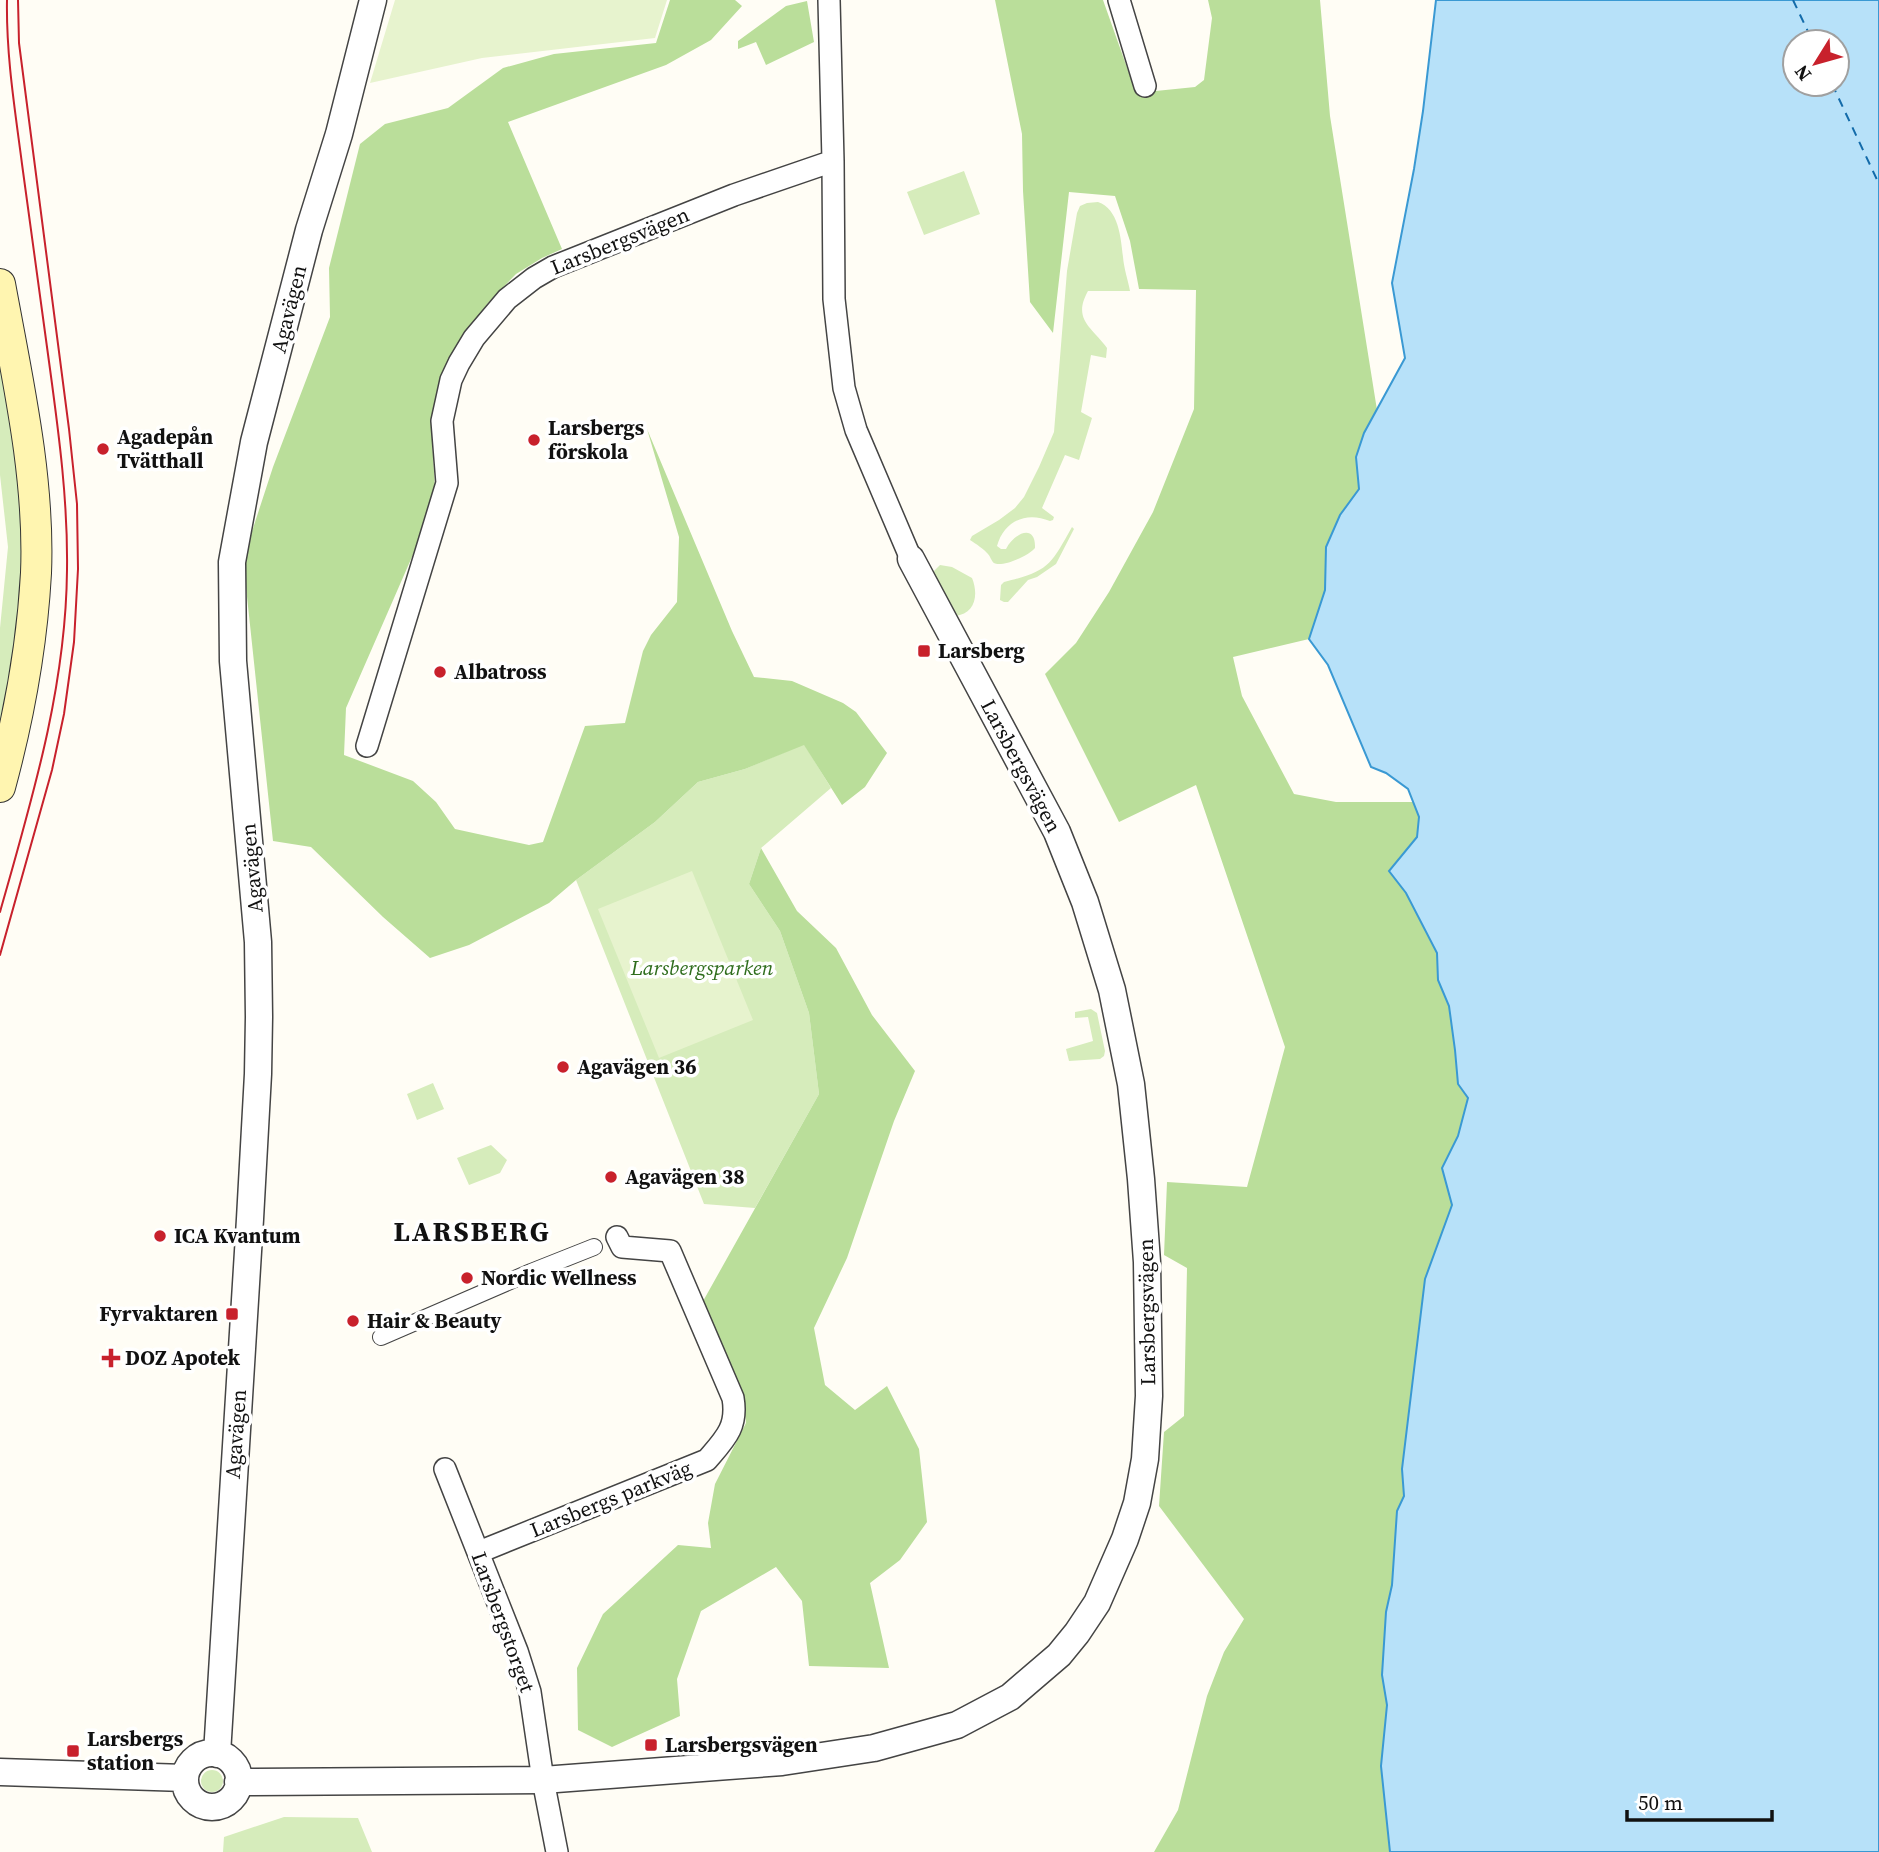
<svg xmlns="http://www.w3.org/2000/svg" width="1879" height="1852" font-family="'Source Serif 4',serif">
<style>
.green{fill:#d6ecbb}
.forest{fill:#bade9a}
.pitch{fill:#e7f3ce}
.water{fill:#b7e1f9;stroke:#3a99d3;stroke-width:2;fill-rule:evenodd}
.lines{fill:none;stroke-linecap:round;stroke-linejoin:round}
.ferry{stroke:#136baa;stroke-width:2;stroke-dasharray:9 7;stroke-linecap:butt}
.pedestrian-casing{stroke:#444;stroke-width:18}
.minor-casing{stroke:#444;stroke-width:24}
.tertiary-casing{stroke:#444;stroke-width:29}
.secondary-casing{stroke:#333;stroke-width:32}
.pedestrian{stroke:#fff;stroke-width:16}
.minor{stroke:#fff;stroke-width:21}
.tertiary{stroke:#fff;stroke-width:26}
.secondary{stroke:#fff5b0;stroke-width:30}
.tram{stroke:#c8212c;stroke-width:2}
.poi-dot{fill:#c8212c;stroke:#fff;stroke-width:2.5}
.labels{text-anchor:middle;stroke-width:7;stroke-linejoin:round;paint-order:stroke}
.street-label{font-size:21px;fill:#111;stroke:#fff}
.poi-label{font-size:21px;font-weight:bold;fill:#111;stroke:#fff;text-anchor:start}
.park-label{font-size:21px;font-style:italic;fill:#2f6d1d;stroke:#fff}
.district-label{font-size:28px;font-weight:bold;letter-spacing:2px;fill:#111;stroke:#fff}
</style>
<rect width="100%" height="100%" fill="#fffdf5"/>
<path class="green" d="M 964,171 L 980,214 L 924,235 L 907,192 Z
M 1098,202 C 1119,209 1121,239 1123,257 C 1124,269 1128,280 1130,291 L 1088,291 C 1072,320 1092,327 1107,348 L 1106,358 L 1091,355 L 1081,412 L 1092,418 L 1079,460 L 1065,455 L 1042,508 L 1054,517 L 1053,520 L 1050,521 C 1026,511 1004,521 997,546 L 1001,549 L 1006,549 C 1014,533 1036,523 1035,548 C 1030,555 1002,568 994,563 C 992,562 990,556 988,554 C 984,549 976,544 970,540 L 972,536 L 999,520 L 1015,508 L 1024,497 L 1039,467 L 1054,432 L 1067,271 L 1077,213 L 1080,206 L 1087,203 Z
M 0,366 C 11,430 22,493 22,558 C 23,614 11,669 0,723 L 0,628 L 8,547 L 0,475 Z
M 1072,527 L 1074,529 L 1056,564 L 1037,577 L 1028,580 L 1008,602 L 1004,602 L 1000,600 L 1001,585 L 1004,582 C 1049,571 1050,566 1072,527 Z
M 940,565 L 952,567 L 972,578 C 979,595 975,614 955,616 L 932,573 Z
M 804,744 L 831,788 L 761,848 L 749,884 L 780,931 L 809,1013 L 819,1094 L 755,1208 L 704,1204 L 576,880 L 655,822 L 698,782 L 745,769 Z
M 1091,1009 L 1097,1013 L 1105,1051 L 1104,1056 L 1100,1059 L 1069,1061 L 1066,1049 L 1093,1041 L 1088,1017 L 1075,1018 L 1075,1012 Z
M 433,1083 L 444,1109 L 417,1120 L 407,1094 Z
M 491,1145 L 507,1160 L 500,1173 L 469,1185 L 457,1158 Z
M201 1781a11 11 0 1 1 22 0a11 11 0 1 1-22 0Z
M 284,1817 L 358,1818 L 372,1852 L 223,1852 L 224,1837 Z"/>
<path class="forest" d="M 670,0 L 735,0 L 742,6 L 711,40 L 666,65 L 508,122 L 562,249 L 542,258 L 516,274 L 488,303 L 462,338 L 446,365 L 434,404 L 432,440 L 435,488 L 425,527 L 346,708 L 344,755 L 413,781 L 436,802 L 455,829 L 529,845 L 543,842 L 585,726 L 625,723 L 643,651 L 651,635 L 677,602 L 679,537 L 647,429 L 732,631 L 754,677 L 792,681 L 843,703 L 856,712 L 887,753 L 865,787 L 842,805 L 804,745 L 745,769 L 698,782 L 655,822 L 576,880 L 549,903 L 469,945 L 430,958 L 383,917 L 311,847 L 273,841 L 243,559 L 273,467 L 330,317 L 329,268 L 360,144 L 385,124 L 448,108 L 503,68 L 554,54 L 656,43 Z
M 995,0 L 1103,0 L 1136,93 L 1195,87 L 1204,80 L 1212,18 L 1208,0 L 1320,0 L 1330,116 L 1377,410 L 1364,433 L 1356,457 L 1359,489 L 1340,515 L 1326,546 L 1325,590 L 1309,639 L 1233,657 L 1242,696 L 1294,794 L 1336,802 L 1413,802 L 1419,817 L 1417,837 L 1389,871 L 1406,893 L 1437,953 L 1438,980 L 1449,1006 L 1455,1050 L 1458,1084 L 1468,1097 L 1458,1136 L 1442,1168 L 1452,1205 L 1440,1241 L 1402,1469 L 1404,1496 L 1397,1511 L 1392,1585 L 1386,1612 L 1382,1675 L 1387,1705 L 1381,1766 L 1390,1852 L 1154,1852 L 1178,1810 L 1207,1696 L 1224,1652 L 1244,1619 L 1159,1506 L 1164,1432 L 1184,1416 L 1187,1268 L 1164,1255 L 1167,1182 L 1247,1187 L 1285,1047 L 1196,785 L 1119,822 L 1045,674 L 1076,643 L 1109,592 L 1153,512 L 1194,409 L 1196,290 L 1139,289 L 1130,241 L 1115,196 L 1069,192 L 1053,333 L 1030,302 L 1023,191 L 1022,134 Z
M 807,1 L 814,42 L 766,65 L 756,42 L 738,49 L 738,41 L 786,6 Z
M 761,848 L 797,911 L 836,948 L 872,1015 L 915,1071 L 894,1121 L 847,1258 L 814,1328 L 825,1385 L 855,1410 L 887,1386 L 919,1449 L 927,1522 L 900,1560 L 870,1583 L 889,1668 L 809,1666 L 802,1601 L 776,1567 L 701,1611 L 677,1679 L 680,1716 L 612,1747 L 578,1730 L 577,1668 L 603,1614 L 678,1545 L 711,1548 L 708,1523 L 715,1484 L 746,1423 L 743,1396 L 702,1303 L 819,1094 L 809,1013 L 780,931 L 749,884 Z"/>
<path class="pitch" d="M 395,0 L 667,0 L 655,38 L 482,58 L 370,83 Z
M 692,871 L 753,1020 L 659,1058 L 598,909 Z"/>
<path class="water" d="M 1436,0 L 1879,0 L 1879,1852 L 1390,1852 L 1381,1766 L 1387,1705 L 1382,1675 L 1386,1612 L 1392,1585 L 1397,1511 L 1404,1496 L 1402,1469 L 1425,1279 L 1452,1205 L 1442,1168 L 1458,1136 L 1468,1098 L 1458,1084 L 1455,1050 L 1449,1006 L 1438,980 L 1437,953 L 1406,893 L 1389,871 L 1417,837 L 1419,817 L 1408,789 L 1386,773 L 1371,767 L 1328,665 L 1309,639 L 1325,590 L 1326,547 L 1340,515 L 1359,489 L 1356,457 L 1364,433 L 1405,358 L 1392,283 L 1414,169 L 1423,111 ZM 1795,42 L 1837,42 L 1837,84 L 1795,84 Z"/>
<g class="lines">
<path class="ferry" d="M 1793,0 L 1813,42
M 1832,84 L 1879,184"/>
<g class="pedestrian-casing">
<path id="pedestrian" d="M 381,1337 L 531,1272 L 594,1247"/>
</g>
<g class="minor-casing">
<path id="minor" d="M 829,0 L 833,161 L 834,299 L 844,388 L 856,430 L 911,559
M 1119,0 L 1145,86
M 367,746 L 447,483 L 442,421 L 451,380 L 459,363 L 474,338 L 507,299 L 534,278 L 553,267 L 734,195 L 833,161
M 445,1469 L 517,1651 L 530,1692 L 543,1780 L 557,1852
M 479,1552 L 707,1460 C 725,1439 738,1427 733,1398 L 670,1251 L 622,1247 L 617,1237"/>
</g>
<g class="tertiary-casing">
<path id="tertiary" d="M185 1780a27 27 0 1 1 54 0a27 27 0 1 1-54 0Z
M 217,1754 L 250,1219 L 258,1074 L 259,1017 L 258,942 L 233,661 L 232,562 L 254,442 L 309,230 L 339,134 L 373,0
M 0,1772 L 185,1778
M 238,1782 L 543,1780 L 782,1762 L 874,1748 L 957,1725 L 1010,1697 L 1059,1655 L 1077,1633 L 1097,1603 L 1125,1539 L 1137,1503 L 1145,1459 L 1149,1396 L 1147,1262 L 1141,1179 L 1131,1084 L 1112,990 L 1085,902 L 1057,832 L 911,559"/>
</g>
<g class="secondary-casing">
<path id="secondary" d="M 0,284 C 17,377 40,478 36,573 C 32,646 19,717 0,787"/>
</g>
<use href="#pedestrian" class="pedestrian"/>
<use href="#minor" class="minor"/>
<use href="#tertiary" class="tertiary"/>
<use href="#secondary" class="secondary"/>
<path class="tram" d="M 0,912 C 32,799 66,688 67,570 C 68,502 59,435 50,369 C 41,300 31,232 22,164 C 15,110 6,55 7,0
M 0,955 L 52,770 L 64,714 L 74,642 L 78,569 L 77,504 L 69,429 L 19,43 L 18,0"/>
</g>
<g class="poi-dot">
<circle cx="534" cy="440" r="7"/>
<circle cx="103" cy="449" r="7"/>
<rect x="917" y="644" width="14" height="14" rx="3.5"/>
<circle cx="440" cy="672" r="7"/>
<circle cx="563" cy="1067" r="7"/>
<circle cx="611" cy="1177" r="7"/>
<circle cx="160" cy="1236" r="7"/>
<circle cx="467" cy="1278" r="7"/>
<rect x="225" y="1307" width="14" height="14" rx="3.5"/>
<circle cx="353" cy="1321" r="7"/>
<path d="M107.5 1347.5h7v7h7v7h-7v7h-7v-7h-7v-7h7z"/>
<rect x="644" y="1738" width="14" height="14" rx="3.5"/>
<rect x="66" y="1744" width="14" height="14" rx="3.5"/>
</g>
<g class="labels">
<g class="street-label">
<text transform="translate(620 241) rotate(-22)" y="7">Larsbergsvägen</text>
<text transform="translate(289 309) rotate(-76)" y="7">Agavägen</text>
<text transform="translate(1021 766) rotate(62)" y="7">Larsbergsvägen</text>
<text transform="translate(252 868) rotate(-95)" y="7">Agavägen</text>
<text transform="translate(1147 1312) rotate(-91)" y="7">Larsbergsvägen</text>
<text transform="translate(236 1434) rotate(-86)" y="7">Agavägen</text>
<text transform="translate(611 1499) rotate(-22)" y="7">Larsbergs parkväg</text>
<text transform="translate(503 1622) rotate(70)" y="7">Larsbergstorget</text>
</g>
<g class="poi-label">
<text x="548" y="435">Larsbergs<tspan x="548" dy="24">förskola</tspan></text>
<text x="117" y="444">Agadepån<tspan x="117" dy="24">Tvätthall</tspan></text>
<text x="938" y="658">Larsberg</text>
<text x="454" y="679">Albatross</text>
<text x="577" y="1074">Agavägen 36</text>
<text x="625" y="1184">Agavägen 38</text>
<text x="174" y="1243">ICA Kvantum</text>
<text x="481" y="1285">Nordic Wellness</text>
<text x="218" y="1321" text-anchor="end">Fyrvaktaren</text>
<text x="367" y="1328">Hair &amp; Beauty</text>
<text x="125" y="1365">DOZ Apotek</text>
<text x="87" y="1746">Larsbergs<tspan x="87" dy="24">station</tspan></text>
<text x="665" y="1752">Larsbergsvägen</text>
</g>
<g class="park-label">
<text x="702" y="975">Larsbergsparken</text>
</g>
<g class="district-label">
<text x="472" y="1241">LARSBERG</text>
</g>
</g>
<g transform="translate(1816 63) rotate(233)"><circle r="33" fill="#ffffff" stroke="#a0a0a0" stroke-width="2"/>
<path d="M0-5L12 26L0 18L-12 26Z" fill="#c8212c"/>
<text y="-10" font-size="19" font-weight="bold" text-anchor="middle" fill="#111111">N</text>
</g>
<path d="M1627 1810v10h145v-10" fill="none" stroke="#111111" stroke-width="3.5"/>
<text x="1638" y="1810" font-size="21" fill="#111111" stroke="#ffffff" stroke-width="5" paint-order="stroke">50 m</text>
</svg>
